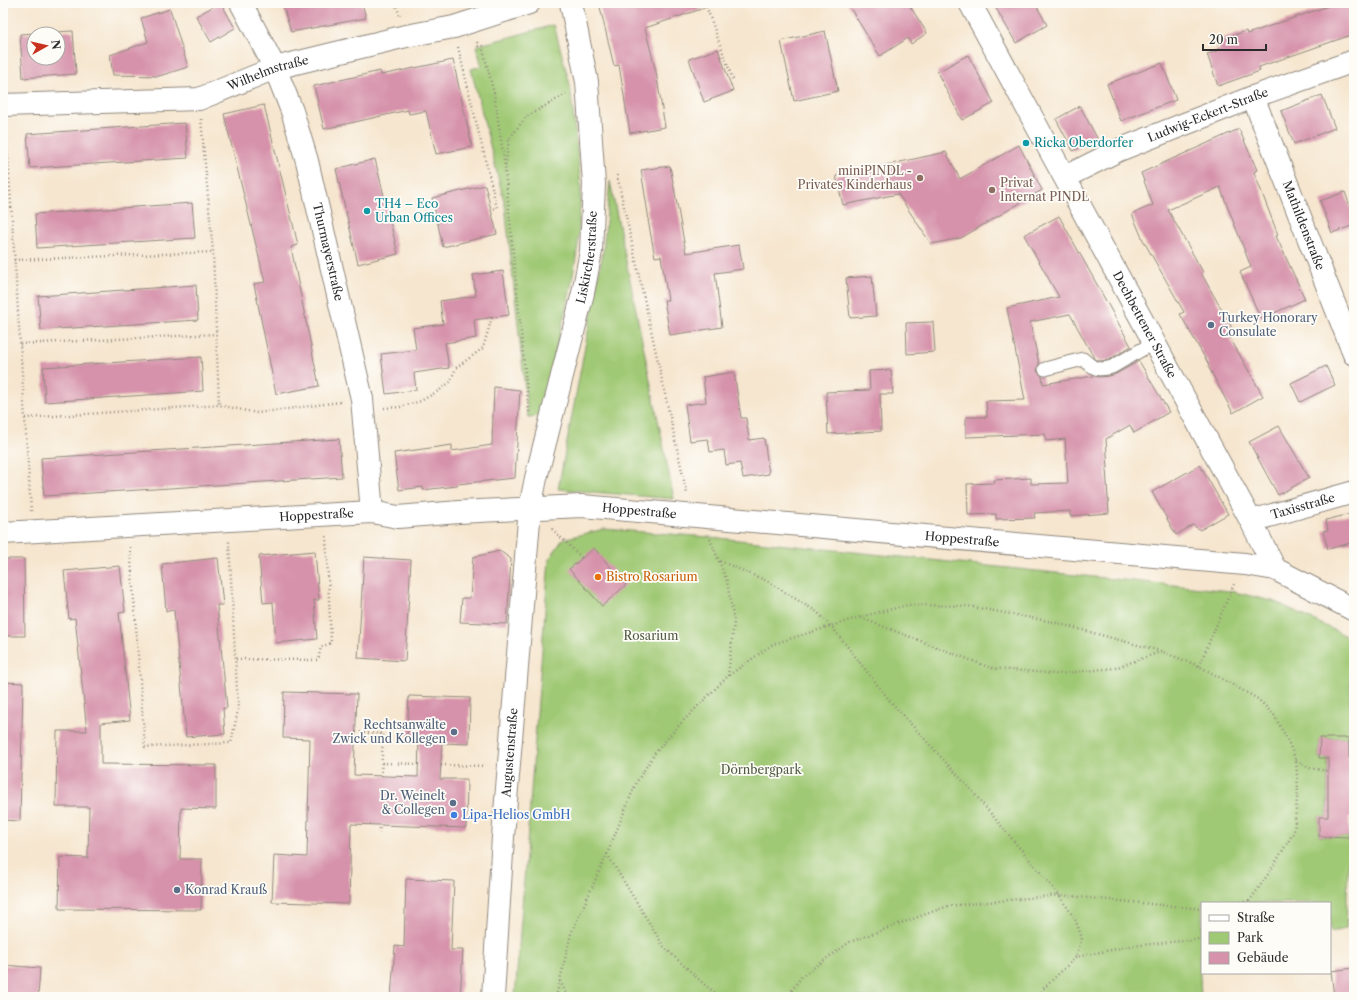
<svg xmlns="http://www.w3.org/2000/svg" width="1357" height="1000" font-family="'Libre Caslon Text',serif">
<style>
.green{fill:#a0c975;stroke:#667a50}
.building{fill:#d692aa;fill-rule:evenodd}
.lines{fill:none;stroke-linecap:round;stroke-linejoin:round}
.lane-casing{stroke:#90887d;stroke-width:15}
.street-casing{stroke:#90887d;stroke-width:24}
.path{stroke:#90887d;stroke-width:2.5;stroke-dasharray:1 3;stroke-linecap:butt}
.lane{stroke:#fff;stroke-width:13}
.street{stroke:#fff;stroke-width:22}
.culture-dot{fill:#0f9aa8;stroke:#fdfcf7;stroke-width:1.5}
.education-dot{fill:#8d6e63;stroke:#fdfcf7;stroke-width:1.5}
.service-dot{fill:#5c6f8a;stroke:#fdfcf7;stroke-width:1.5}
.food-dot{fill:#e8710a;stroke:#fdfcf7;stroke-width:1.5}
.shop-dot{fill:#3f7fe0;stroke:#fdfcf7;stroke-width:1.5}
.labels{text-anchor:middle;stroke-width:3.5;stroke-linejoin:round;paint-order:stroke}
.street-label{font-size:12px;fill:#2b2b2b;stroke:#fdfcf7}
.culture-label{font-size:12px;fill:#0d838f;stroke:#fdfcf7;text-anchor:start}
.education-label{font-size:12px;fill:#785e54;stroke:#fdfcf7;text-anchor:end}
.service-label{font-size:12px;fill:#4e5e75;stroke:#fdfcf7;text-anchor:start}
.food-label{font-size:12px;fill:#c56008;stroke:#fdfcf7;text-anchor:start}
.park-label{font-size:12px;fill:#4e5a41;stroke:#fdfcf7}
.shop-label{font-size:12px;fill:#366cbe;stroke:#fdfcf7;text-anchor:start}
</style>
<rect width="100%" height="100%" fill="#fdfcf7"/>
<filter id="ink" filterUnits="userSpaceOnUse"><feTurbulence type="fractalNoise" baseFrequency=".025" numOctaves="2"/><feDisplacementMap in="SourceGraphic" scale="8" xChannelSelector="R" yChannelSelector="G"/><feConvolveMatrix kernelMatrix="1 2 1 2 8 2 1 2 1" color-interpolation-filters="sRGB"/></filter>
<filter id="wash" filterUnits="userSpaceOnUse"><feTurbulence type="fractalNoise" baseFrequency=".012" numOctaves="4" result="noise"/><feDisplacementMap in="SourceGraphic" scale="16" xChannelSelector="R" yChannelSelector="G"/><feGaussianBlur stdDeviation="0.9" result="paint"/><feColorMatrix in="noise" values="0 0 0 0 0 0 0 0 0 0 0 0 0 0 0 0 0 1.4 0 .05"/><feComposite in="paint" operator="in"/></filter>
<g filter="url(#wash)">
<rect width="100%" height="100%" fill="#f6e6cf"/>
<path class="green" d="M 554,25 L 570,85 L 581,185 L 578,246 L 570,292 L 540,416 L 528,417 L 505,205 L 471,69 L 482,66 L 476,46 Z
M 610,181 L 674,499 L 558,489 L 603,252 Z
M 604,529 L 709,537 L 1230,591 L 1276,602 L 1352,639 L 1349,738 L 1320,738 L 1319,758 L 1328,758 L 1327,817 L 1319,817 L 1319,836 L 1349,837 L 1346,929 L 1330,932 L 1330,903 L 1202,903 L 1202,954 L 1199,955 L 1201,997 L 515,997 L 549,559 L 563,539 Z"/>
<g id="blocks">
<path class="building" d="M 220,3 L 221,3 L 235,28 L 211,42 L 196,16 Z
M 282,3 L 362,3 L 366,18 L 291,32 Z
M 599,3 L 710,3 L 710,6 L 645,28 L 656,72 L 665,127 L 630,133 L 619,65 L 614,66 Z
M 847,3 L 908,3 L 927,33 L 911,44 L 908,38 L 880,56 Z
M 993,3 L 1035,3 L 1047,25 L 1016,43 Z
M 1337,3 L 1354,3 L 1354,34 L 1259,67 L 1260,71 L 1218,86 L 1207,54 L 1220,50 L 1217,41 L 1246,31 L 1247,34 Z
M 170,9 L 188,67 L 159,76 L 113,75 L 110,55 L 148,42 L 141,18 Z
M 73,31 L 76,74 L 23,78 L 20,34 ZM 34,34 L 58,34 L 58,58 L 34,58 Z
M 825,31 L 838,91 L 794,101 L 781,41 Z
M 718,49 L 733,91 L 704,102 L 689,59 Z
M 968,55 L 994,103 L 962,120 L 937,72 Z
M 453,60 L 472,147 L 436,154 L 426,111 L 409,114 L 408,110 L 324,129 L 314,86 L 380,71 L 381,75 Z
M 1162,63 L 1176,100 L 1121,121 L 1107,84 Z
M 1322,95 L 1335,128 L 1294,144 L 1281,111 Z
M 264,105 L 298,245 L 291,247 L 319,386 L 276,394 L 254,284 L 265,282 L 224,114 Z
M 1080,106 L 1097,138 L 1073,151 L 1056,119 Z
M 185,123 L 188,158 L 30,168 L 27,134 Z
M 1239,129 L 1257,170 L 1254,172 L 1278,235 L 1276,236 L 1305,299 L 1261,319 L 1240,272 L 1251,267 L 1220,187 L 1168,210 L 1203,272 L 1201,273 L 1236,335 L 1230,338 L 1263,396 L 1233,413 L 1208,366 L 1209,365 L 1180,314 L 1184,312 L 1143,240 L 1132,214 L 1153,205 L 1141,173 Z
M 1019,145 L 1042,190 L 961,238 L 931,244 L 898,194 L 843,205 L 836,176 L 946,152 L 960,179 Z
M 375,159 L 398,254 L 358,264 L 336,169 Z
M 670,166 L 686,253 L 739,245 L 743,269 L 715,273 L 722,327 L 670,335 L 664,300 L 668,300 L 661,256 L 655,257 L 648,220 L 649,220 L 641,170 Z
M 485,185 L 497,234 L 443,247 L 432,198 Z
M 1345,192 L 1354,218 L 1354,225 L 1332,233 L 1320,201 Z
M 192,203 L 195,238 L 37,248 L 35,214 Z
M 1059,216 L 1131,346 L 1109,360 L 1099,361 L 1094,358 L 1070,314 L 1030,322 L 1039,364 L 1037,371 L 1042,376 L 1043,384 L 1094,376 L 1099,377 L 1109,376 L 1116,374 L 1139,361 L 1169,412 L 1134,433 L 1130,425 L 1106,439 L 1108,468 L 1106,468 L 1109,513 L 1070,516 L 1070,511 L 1034,513 L 1035,518 L 996,519 L 996,514 L 968,515 L 967,484 L 995,483 L 994,480 L 1031,478 L 1031,484 L 1068,483 L 1065,439 L 1046,441 L 1045,434 L 966,437 L 966,417 L 987,417 L 986,401 L 1025,400 L 1007,308 L 1059,297 L 1024,235 Z
M 503,271 L 509,315 L 474,320 L 476,338 L 445,343 L 449,368 L 414,373 L 416,390 L 386,394 L 381,354 L 416,350 L 413,328 L 443,324 L 440,301 L 476,296 L 473,275 Z
M 872,276 L 876,316 L 850,318 L 846,278 Z
M 196,285 L 198,320 L 41,330 L 38,296 Z
M 933,322 L 935,352 L 907,354 L 906,323 Z
M 201,357 L 203,391 L 45,402 L 43,367 Z
M 1326,366 L 1335,385 L 1300,402 L 1291,383 Z
M 891,370 L 893,394 L 880,394 L 881,431 L 828,434 L 826,392 L 870,390 L 869,371 Z
M 734,372 L 741,418 L 746,418 L 749,440 L 764,438 L 769,474 L 743,478 L 740,463 L 726,465 L 724,450 L 710,452 L 708,439 L 690,441 L 685,405 L 706,402 L 703,377 Z
M 494,387 L 520,390 L 515,478 L 457,484 L 457,486 L 423,490 L 423,487 L 399,490 L 394,453 L 452,445 L 452,451 L 492,445 Z
M 1279,426 L 1309,478 L 1278,495 L 1249,442 Z
M 339,439 L 342,477 L 44,496 L 41,458 Z
M 1200,465 L 1228,514 L 1200,530 L 1193,525 L 1176,535 L 1152,492 Z
M 1350,514 L 1354,528 L 1354,542 L 1328,549 L 1323,531 L 1328,530 L 1326,520 Z
M 594,548 L 626,585 L 602,606 L 569,569 Z
M 315,551 L 319,600 L 314,600 L 317,639 L 276,643 L 273,602 L 263,603 L 259,556 Z
M 500,551 L 511,559 L 507,624 L 460,622 L 462,598 L 470,598 L 473,557 Z
M 364,557 L 411,560 L 405,661 L 358,658 Z
M 218,558 L 223,605 L 217,605 L 227,708 L 223,708 L 225,734 L 186,737 L 174,610 L 166,611 L 162,564 Z
M 3,559 L 24,559 L 25,636 L 3,636 Z
M 120,566 L 125,612 L 119,613 L 130,720 L 101,723 L 101,764 L 216,765 L 216,809 L 181,808 L 180,859 L 202,859 L 201,910 L 59,909 L 60,857 L 88,858 L 89,807 L 56,807 L 57,731 L 87,731 L 75,618 L 69,619 L 64,571 Z
M 3,682 L 23,683 L 20,821 L 3,820 Z
M 284,692 L 357,694 L 354,775 L 418,777 L 419,737 L 407,737 L 409,696 L 470,698 L 469,744 L 442,743 L 440,779 L 467,779 L 466,828 L 351,824 L 349,904 L 272,902 L 274,855 L 307,857 L 310,739 L 283,738 Z
M 1320,738 L 1349,738 L 1349,758 L 1354,758 L 1354,817 L 1349,817 L 1349,837 L 1319,836 L 1319,817 L 1328,817 L 1328,758 L 1319,758 Z
M 406,879 L 454,881 L 451,950 L 463,950 L 460,997 L 391,997 L 395,946 L 404,947 Z
M 3,965 L 40,968 L 38,997 L 3,997 Z
M 1354,968 L 1354,997 L 1334,997 L 1331,971 Z"/>
</g>
</g>
<g filter="url(#ink)">
<use href="#blocks" fill-opacity="0" stroke="#90887d" stroke-width="1"/>
<g class="lines">
<g class="lane-casing">
<path id="lane" d="M 1045,369 L 1083,359 C 1094,369 1098,371 1112,367 L 1153,343"/>
</g>
<g class="street-casing">
<g id="street">
<path id="s1" d="M 241,3 L 275,68 L 292,111 L 307,161 L 362,399 L 372,512"/>
<path id="s2" d="M 970,3 L 1251,521 L 1275,569 L 1354,610"/>
<path id="s3" d="M 1253,97 L 1354,354"/>
<path id="s4" d="M 3,105 L 199,99 L 275,68 L 406,36 L 454,27 L 529,3"/>
<path id="s5" d="M 1065,177 L 1119,150 L 1253,97 L 1354,61"/>
<path id="s6" d="M 1251,521 L 1354,492"/>
<path id="s7" d="M 3,533 L 372,512 L 398,517 L 459,512 L 582,506 L 1245,564 L 1275,569"/>
<path id="s8" d="M 493,997 L 503,837 L 530,508 L 536,478 L 583,293 L 591,251 L 594,184 L 587,82 L 571,3"/>
</g>
</g>
<path class="path" d="M 395,3 L 400,16
M 705,3 L 733,80
M 477,42 L 478,46 L 482,46 L 494,93 L 505,167
M 458,47 L 497,208 L 491,209
M 201,119 L 213,252 L 219,405
M 6,127 L 31,511
M 617,175 L 687,494
M 14,260 L 213,252
M 20,344 L 216,334
M 384,408 L 400,407 L 421,401 L 440,390 L 450,382 L 456,368 L 483,348 L 492,317
M 529,412 L 505,171 L 509,139 L 526,117 L 566,94
M 25,418 L 219,405 L 257,413 L 340,402
M 552,529 L 582,558
M 710,539 L 727,581 L 734,622 L 728,676
M 130,547 L 145,747 L 231,743 L 238,710 L 229,541
M 720,561 L 767,581 L 817,612 L 832,627 L 890,701 L 972,791 L 1059,895 L 1075,919 L 1082,938 L 1076,957
M 861,618 L 991,668 L 1056,674 L 1115,668 L 1160,652
M 236,659 L 318,660 L 321,647 L 331,643 L 326,535
M 1199,666 L 1234,584
M 356,732 L 383,734 L 381,776
M 1296,760 L 1309,768 L 1327,771
M 382,763 L 419,764
M 441,765 L 488,766
M 379,833 L 380,825
M 607,854 L 664,947 L 706,986 L 721,997
M 1236,903 L 1250,901
M 560,981 L 568,997
M 556,997 L 571,934 L 607,854 L 636,783 L 655,753 L 680,724 L 728,676 L 773,644 L 860,617 L 908,605 L 968,606 L 1053,622 L 1160,651 L 1199,666 L 1258,699 L 1274,715 L 1286,737 L 1296,760 L 1298,788 L 1294,832 L 1269,873 L 1248,903
M 787,997 L 802,976 L 850,942 L 948,906 L 1059,895 L 1202,909
M 1035,997 L 1076,957 L 1131,946 L 1202,939"/>
<use href="#lane" class="lane"/>
<use href="#street" class="street"/>
</g>
</g>
<g class="culture-dot">
<circle cx="1026" cy="143" r="4"/>
<circle cx="367" cy="211" r="4"/>
</g>
<g class="education-dot">
<circle cx="920" cy="178" r="4"/>
<circle cx="992" cy="190" r="4"/>
</g>
<g class="service-dot">
<circle cx="1211" cy="325" r="4"/>
<circle cx="454" cy="732" r="4"/>
<circle cx="453" cy="803" r="4"/>
<circle cx="177" cy="890" r="4"/>
</g>
<circle class="food-dot" cx="598" cy="577" r="4"/>
<circle class="shop-dot" cx="454" cy="815" r="4"/>
<g class="labels">
<g class="street-label">
<text dy="4" stroke="none"><textPath href="#s4" startOffset="270">Wilhelmstraße</textPath></text>
<text dy="4" stroke="none"><textPath href="#s5" startOffset="156">Ludwig-Eckert-Straße</textPath></text>
<text dy="4" stroke="none"><textPath href="#s3" startOffset="138">Mathildenstraße</textPath></text>
<text dy="4" stroke="none"><textPath href="#s1" startOffset="265">Thurmayerstraße</textPath></text>
<text dy="4" stroke="none"><textPath href="#s8" startOffset="748">Liskircherstraße</textPath></text>
<text dy="4" stroke="none"><textPath href="#s2" startOffset="366">Dechbettener Straße</textPath></text>
<text dy="4" stroke="none"><textPath href="#s6" startOffset="54">Taxisstraße</textPath></text>
<text dy="4" stroke="none"><textPath href="#s7" startOffset="638">Hoppestraße</textPath></text>
<text dy="4" stroke="none"><textPath href="#s7" startOffset="314">Hoppestraße</textPath></text>
<text dy="4" stroke="none"><textPath href="#s7" startOffset="962">Hoppestraße</textPath></text>
<text dy="4" stroke="none"><textPath href="#s8" startOffset="245">Augustenstraße</textPath></text>
</g>
<g class="culture-label">
<text x="1034" y="147">Ricka Oberdorfer</text>
<text x="375" y="208">TH4 – Eco<tspan x="375" dy="14">Urban Offices</tspan></text>
</g>
<g class="education-label">
<text x="912" y="175">miniPINDL -<tspan x="912" dy="14">Privates Kinderhaus</tspan></text>
<text x="1000" y="187" text-anchor="start">Privat<tspan x="1000" dy="14">Internat PINDL</tspan></text>
</g>
<g class="service-label">
<text x="1219" y="322">Turkey Honorary<tspan x="1219" dy="14">Consulate</tspan></text>
<text x="446" y="729" text-anchor="end">Rechtsanwälte<tspan x="446" dy="14">Zwick und Kollegen</tspan></text>
<text x="445" y="800" text-anchor="end">Dr. Weinelt<tspan x="445" dy="14">&amp; Collegen</tspan></text>
<text x="185" y="894">Konrad Krauß</text>
</g>
<g class="food-label">
<text x="606" y="581">Bistro Rosarium</text>
</g>
<g class="park-label">
<text x="651" y="640">Rosarium</text>
<text x="761" y="774">Dörnbergpark</text>
</g>
<g class="shop-label">
<text x="462" y="819">Lipa-Helios GmbH</text>
</g>
</g>
<rect width="1357" height="1000" fill="none" stroke="#fdfcf7" stroke-width="16"/>
<rect x="1201" y="902" width="130" height="72" fill="#fdfcf7" stroke="#a9a8a5"/>
<rect x="1209" y="915" width="20" height="6" fill="#ffffff" stroke="#a9a8a5"/>
<text x="1237" y="922" font-size="12" fill="#2b2b2b">Straße</text>
<rect x="1209" y="932" width="20" height="12" fill="#a0c975" stroke="#a9a8a5"/>
<text x="1237" y="942" font-size="12" fill="#2b2b2b">Park</text>
<rect x="1209" y="952" width="20" height="12" fill="#d692aa" stroke="#a9a8a5"/>
<text x="1237" y="962" font-size="12" fill="#2b2b2b">Gebäude</text>
<g transform="translate(46 46) rotate(82)"><circle r="19" fill="#fdfcf7" stroke="#a9a8a5"/>
<path d="M0-3L7 15L0 10L-7 15Z" fill="#c8321e"/>
<text y="-6" font-size="11" font-weight="bold" text-anchor="middle" fill="#2b2b2b">N</text>
</g>
<path d="M1203 44v6h63v-6" fill="none" stroke="#2b2b2b" stroke-width="2"/>
<text x="1209" y="44" font-size="12" fill="#2b2b2b" stroke="#fdfcf7" stroke-width="3" paint-order="stroke">20 m</text>
</svg>
